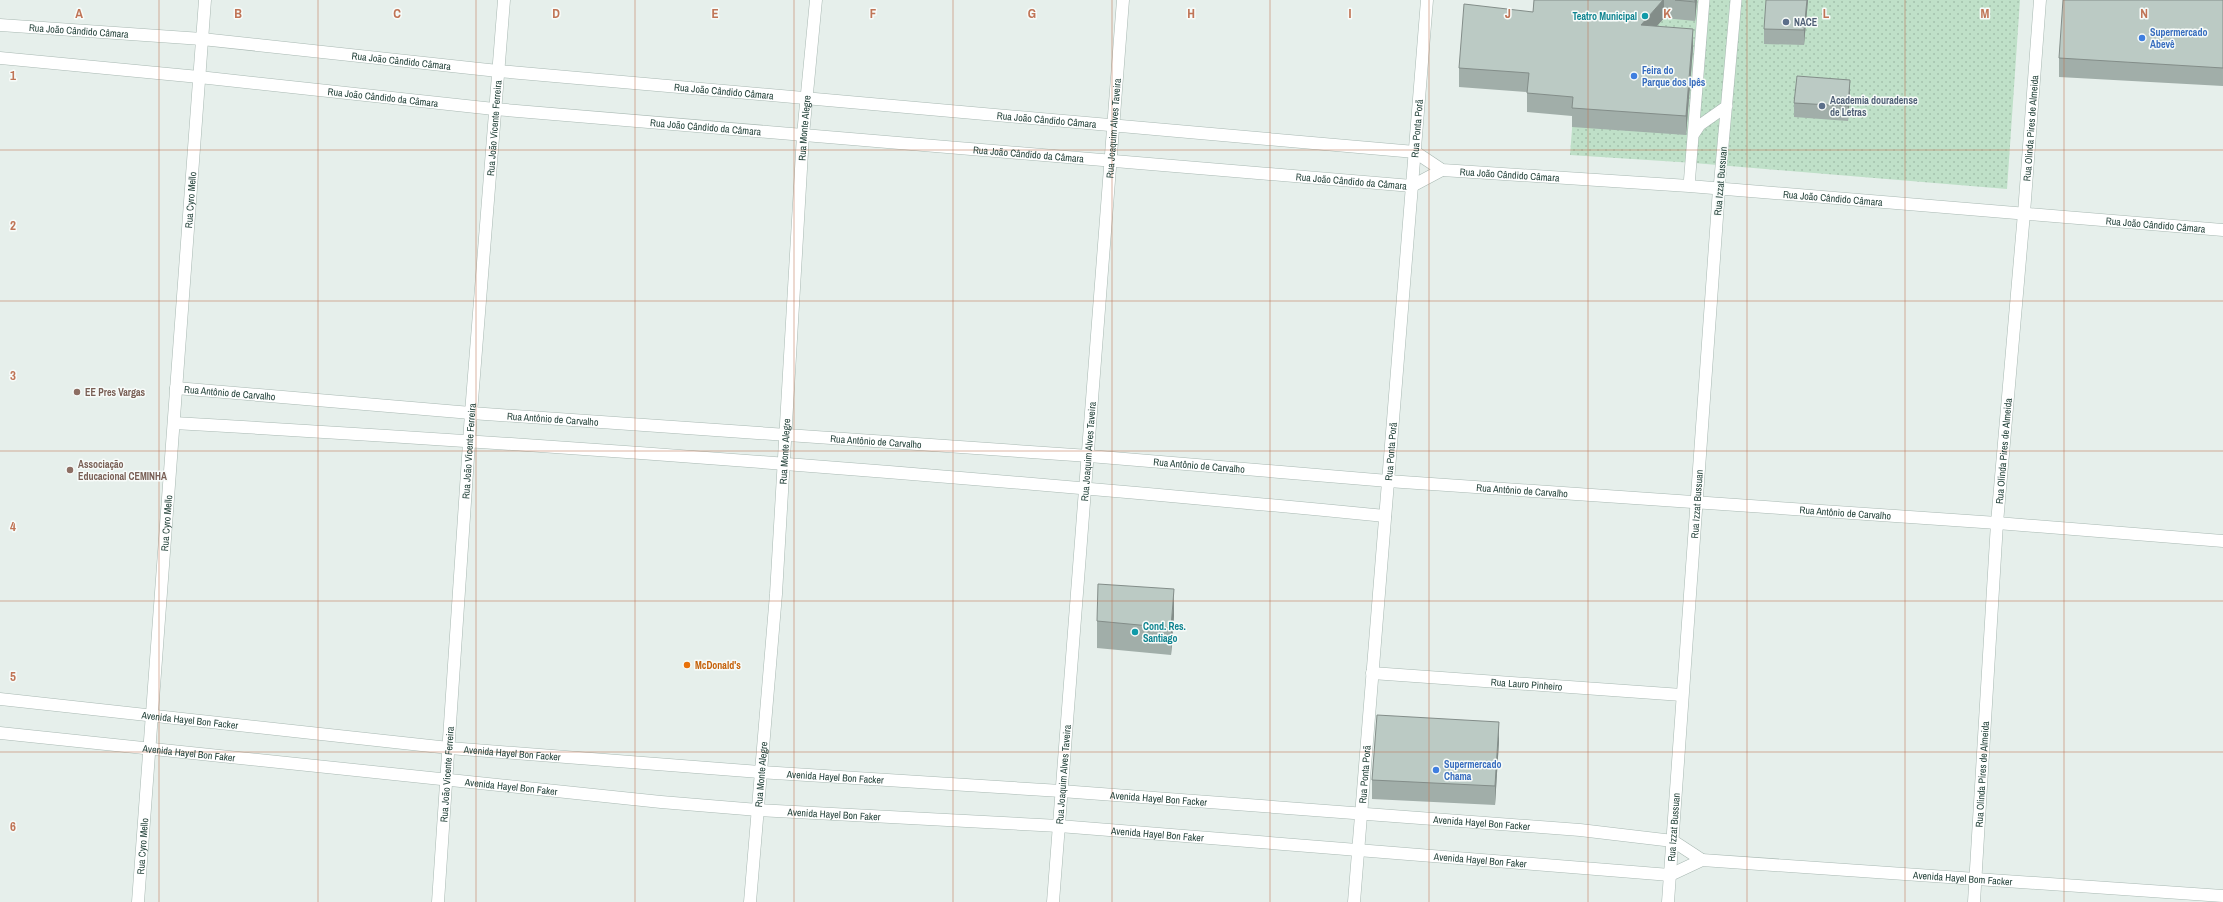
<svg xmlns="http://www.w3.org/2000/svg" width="2223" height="902" font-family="'Archivo Narrow',sans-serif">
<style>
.park{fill:url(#park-dots)}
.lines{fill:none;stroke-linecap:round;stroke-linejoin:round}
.pedestrian-casing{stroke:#a8b8b2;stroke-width:12}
.minor-casing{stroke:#a8b8b2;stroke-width:13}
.tertiary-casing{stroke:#a8b8b2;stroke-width:13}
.pedestrian{stroke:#fff;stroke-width:11}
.minor{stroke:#fff;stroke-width:12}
.tertiary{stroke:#fff;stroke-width:12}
.wall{fill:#a1aea9}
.shaded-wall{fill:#838d89}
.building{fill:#bbcac4;stroke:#838d89}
.grid{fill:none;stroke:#c07456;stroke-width:1;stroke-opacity:0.55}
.culture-dot{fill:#0f9aa8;stroke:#f7fbf9;stroke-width:1.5}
.service-dot{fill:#5c6f8a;stroke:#f7fbf9;stroke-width:1.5}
.shop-dot{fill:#3f7fe0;stroke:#f7fbf9;stroke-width:1.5}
.education-dot{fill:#8d6e63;stroke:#f7fbf9;stroke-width:1.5}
.food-dot{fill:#e8710a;stroke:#f7fbf9;stroke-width:1.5}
.labels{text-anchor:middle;stroke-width:3;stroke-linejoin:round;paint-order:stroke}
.culture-label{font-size:10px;font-weight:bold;fill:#0d838f;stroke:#f7fbf9;text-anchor:end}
.service-label{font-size:10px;font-weight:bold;fill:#4e5e75;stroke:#f7fbf9;text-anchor:start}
.street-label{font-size:10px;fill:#24423a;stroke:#f7fbf9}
.shop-label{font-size:10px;font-weight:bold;fill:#366cbe;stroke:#f7fbf9;text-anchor:start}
.education-label{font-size:10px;font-weight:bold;fill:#785e54;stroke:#f7fbf9;text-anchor:start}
.food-label{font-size:10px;font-weight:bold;fill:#c56008;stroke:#f7fbf9;text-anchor:start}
.grid-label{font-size:13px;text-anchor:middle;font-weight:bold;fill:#c07456;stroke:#f7fbf9;stroke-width:3;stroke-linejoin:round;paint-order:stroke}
</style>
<defs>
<pattern id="park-dots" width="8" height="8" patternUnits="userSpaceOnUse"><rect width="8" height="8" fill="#bfe0c8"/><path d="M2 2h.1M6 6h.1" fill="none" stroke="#a4c1ad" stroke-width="1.8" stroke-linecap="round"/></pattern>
</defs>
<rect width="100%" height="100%" fill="#e6efeb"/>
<path class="park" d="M 1582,0 L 2020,0 L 2007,189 L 1694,163 L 1570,155 Z"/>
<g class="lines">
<g class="pedestrian-casing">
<path id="pedestrian" d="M 1694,134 L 1700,125 L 1727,106
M 1689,186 L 1704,0
M 1719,189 L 1736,0"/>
</g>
<g class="minor-casing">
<g id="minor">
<path id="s1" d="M 0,25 L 202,39 L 498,71 L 1415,152 L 1442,170 L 1689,186 L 2223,230"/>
<path id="s2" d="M 0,58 L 199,77 L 494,109 L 1412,186 L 1442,170"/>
<path id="s3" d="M 176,388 L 471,413 L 1089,456 L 1388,481 L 1997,523 L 2223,541"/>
<path d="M 174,423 C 578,446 982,477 1385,516"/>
<path id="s4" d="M 1372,673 L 1682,695"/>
<path id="s5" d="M 138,902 L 205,0"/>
<path id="s6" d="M 438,902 L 471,413 L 504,0"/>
<path id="s7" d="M 1053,902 L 1123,0"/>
<path id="s8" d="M 1668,902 L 1719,189"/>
<path id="s9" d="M 1974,902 L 1997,523 L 2024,213 L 2040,0"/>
</g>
</g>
<g class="tertiary-casing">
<g id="tertiary">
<path id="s10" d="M 0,699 L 449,748 L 760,772 L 1061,791 L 1580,830 L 1673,841 L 1702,860"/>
<path id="s11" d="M 0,733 L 661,802 L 758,810 L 1059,826 L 1670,875 L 1702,860 L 2223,896"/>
<path id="s12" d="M 750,902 L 776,594 L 803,135 L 816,0"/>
<path id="s13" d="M 1354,902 L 1427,0"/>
</g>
</g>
<use href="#pedestrian" class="pedestrian"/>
<use href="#minor" class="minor"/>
<use href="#tertiary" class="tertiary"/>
</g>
<path class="wall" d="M 1534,0 L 1697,0 L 1695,21 L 1664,18 L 1657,26 L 1693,48 L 1686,135 L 1572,127 L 1572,116 L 1527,112 L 1527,92 L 1459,87 L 1459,68 L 1533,12 Z
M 1808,0 L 1804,45 L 1764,44 L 1764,29 Z
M 2223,0 L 2223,86 L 2059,77 L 2059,58 Z
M 1850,95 L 1848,121 L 1794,117 L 1794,103 Z
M 1174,616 L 1171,655 L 1097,648 L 1097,621 Z
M 1499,741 L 1495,805 L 1372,799 L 1372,780 Z"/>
<path class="shaded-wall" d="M 1663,0 L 1664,0 L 1664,18 L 1641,44 L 1641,25 Z
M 1695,0 L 1697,0 L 1695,21 Z
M 1807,0 L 1808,0 L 1804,45 L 1804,30 Z
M 1693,29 L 1693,48 L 1686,135 L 1686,116 Z
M 1850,80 L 1850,95 L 1848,121 L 1848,106 Z
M 1174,589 L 1174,616 L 1171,655 L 1171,628 Z
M 1499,722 L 1499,741 L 1495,805 L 1495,786 Z"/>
<path class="building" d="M 1534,0 L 1663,0 L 1641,25 L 1693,29 L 1686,116 L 1572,108 L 1573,97 L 1527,93 L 1529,73 L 1459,68 L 1464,4 L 1533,12 Z
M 1675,0 L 1695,0 L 1695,2 Z
M 1766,0 L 1807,0 L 1804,30 L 1764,29 Z
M 2063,0 L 2223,0 L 2223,68 L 2059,58 Z
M 1797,76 L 1850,80 L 1848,106 L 1794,103 Z
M 1098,584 L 1174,589 L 1171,628 L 1097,621 Z
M 1377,715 L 1499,722 L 1495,786 L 1372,780 Z"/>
<path class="grid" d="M 159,0 L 159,902M 318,0 L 318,902M 476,0 L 476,902M 635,0 L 635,902M 794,0 L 794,902M 953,0 L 953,902M 1112,0 L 1112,902M 1270,0 L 1270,902M 1429,0 L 1429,902M 1588,0 L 1588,902M 1747,0 L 1747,902M 1905,0 L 1905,902M 2064,0 L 2064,902M 0,150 L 2223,150M 0,301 L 2223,301M 0,451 L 2223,451M 0,601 L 2223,601M 0,752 L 2223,752"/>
<g class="culture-dot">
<circle cx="1645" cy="16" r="4"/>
<circle cx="1135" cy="632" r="4"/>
</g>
<g class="service-dot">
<circle cx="1786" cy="22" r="4"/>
<circle cx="1822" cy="106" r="4"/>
</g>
<g class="shop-dot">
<circle cx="2142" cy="38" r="4"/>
<circle cx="1634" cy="76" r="4"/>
<circle cx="1436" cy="770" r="4"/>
</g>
<g class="education-dot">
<circle cx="77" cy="392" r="4"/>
<circle cx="70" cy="470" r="4"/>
</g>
<circle class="food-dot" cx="687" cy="665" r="4"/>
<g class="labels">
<g class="culture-label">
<text x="1637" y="20">Teatro Municipal</text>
<text x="1143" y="630" text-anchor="start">Cond. Res.<tspan x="1143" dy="12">Santiago</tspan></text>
</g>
<g class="service-label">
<text x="1794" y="26">NACE</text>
<text x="1830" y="104">Academia douradense<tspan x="1830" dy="12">de Letras</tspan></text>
</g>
<g class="street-label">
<text dy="4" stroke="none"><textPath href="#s1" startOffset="79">Rua João Cândido Câmara</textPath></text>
<text dy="4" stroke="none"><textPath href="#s1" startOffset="403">Rua João Cândido Câmara</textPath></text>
<text dy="4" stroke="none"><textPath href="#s1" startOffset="727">Rua João Cândido Câmara</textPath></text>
<text dy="4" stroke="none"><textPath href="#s2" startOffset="385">Rua João Cândido da Câmara</textPath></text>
<text dy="4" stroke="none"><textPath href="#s1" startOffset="1051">Rua João Cândido Câmara</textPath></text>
<text dy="4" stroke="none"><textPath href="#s2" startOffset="709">Rua João Cândido da Câmara</textPath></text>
<text dy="4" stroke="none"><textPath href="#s6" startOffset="776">Rua João Vicente Ferreira</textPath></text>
<text dy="4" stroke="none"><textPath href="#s12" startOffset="776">Rua Monte Alegre</textPath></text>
<text dy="4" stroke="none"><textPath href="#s7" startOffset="776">Rua Joaquim Alves Taveira</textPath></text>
<text dy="4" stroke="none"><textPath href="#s13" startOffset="776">Rua Ponta Porã</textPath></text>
<text dy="4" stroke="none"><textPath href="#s9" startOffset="776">Rua Olinda Pires de Almeida</textPath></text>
<text dy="4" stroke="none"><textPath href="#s2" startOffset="1033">Rua João Cândido da Câmara</textPath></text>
<text dy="4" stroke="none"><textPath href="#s1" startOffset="1521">Rua João Cândido Câmara</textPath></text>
<text transform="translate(1720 181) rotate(-85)" y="4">Rua Izzat Bussuan</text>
<text dy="4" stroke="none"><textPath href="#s2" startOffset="1357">Rua João Cândido da Câmara</textPath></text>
<text dy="4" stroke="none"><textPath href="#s1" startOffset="1845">Rua João Cândido Câmara</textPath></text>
<text dy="4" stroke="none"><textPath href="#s5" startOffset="704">Rua Cyro Mello</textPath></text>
<text dy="4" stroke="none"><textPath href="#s1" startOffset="2169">Rua João Cândido Câmara</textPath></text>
<text dy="4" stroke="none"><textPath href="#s3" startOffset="54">Rua Antônio de Carvalho</textPath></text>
<text dy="4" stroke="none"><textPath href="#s3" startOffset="378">Rua Antônio de Carvalho</textPath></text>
<text dy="4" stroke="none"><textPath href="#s3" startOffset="702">Rua Antônio de Carvalho</textPath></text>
<text dy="4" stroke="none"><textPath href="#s6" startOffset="452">Rua João Vicente Ferreira</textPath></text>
<text dy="4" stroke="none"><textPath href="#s12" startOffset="452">Rua Monte Alegre</textPath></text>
<text dy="4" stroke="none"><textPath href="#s7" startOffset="452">Rua Joaquim Alves Taveira</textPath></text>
<text dy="4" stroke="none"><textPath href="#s13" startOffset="452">Rua Ponta Porã</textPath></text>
<text dy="4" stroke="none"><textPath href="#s9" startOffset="452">Rua Olinda Pires de Almeida</textPath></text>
<text dy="4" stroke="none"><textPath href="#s3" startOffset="1026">Rua Antônio de Carvalho</textPath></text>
<text dy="4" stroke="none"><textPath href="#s3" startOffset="1350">Rua Antônio de Carvalho</textPath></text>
<text dy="4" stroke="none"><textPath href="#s8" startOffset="399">Rua Izzat Bussuan</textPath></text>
<text dy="4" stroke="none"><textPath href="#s3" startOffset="1674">Rua Antônio de Carvalho</textPath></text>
<text dy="4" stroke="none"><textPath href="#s5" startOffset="380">Rua Cyro Mello</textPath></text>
<text dy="4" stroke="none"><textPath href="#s4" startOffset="155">Rua Lauro Pinheiro</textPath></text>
<text dy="4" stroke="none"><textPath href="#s10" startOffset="191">Avenida Hayel Bon Facker</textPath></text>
<text dy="4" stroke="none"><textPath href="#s11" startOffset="190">Avenida Hayel Bon Faker</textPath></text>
<text dy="4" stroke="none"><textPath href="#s10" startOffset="515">Avenida Hayel Bon Facker</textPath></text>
<text dy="4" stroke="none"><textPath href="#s6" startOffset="128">Rua João Vicente Ferreira</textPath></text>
<text dy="4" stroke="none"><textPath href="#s12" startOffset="128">Rua Monte Alegre</textPath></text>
<text dy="4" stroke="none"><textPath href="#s7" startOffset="128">Rua Joaquim Alves Taveira</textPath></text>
<text dy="4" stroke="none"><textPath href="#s13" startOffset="128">Rua Ponta Porã</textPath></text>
<text dy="4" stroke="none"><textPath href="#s9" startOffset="128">Rua Olinda Pires de Almeida</textPath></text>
<text dy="4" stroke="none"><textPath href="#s10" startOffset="839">Avenida Hayel Bon Facker</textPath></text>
<text dy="4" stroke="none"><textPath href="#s11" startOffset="514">Avenida Hayel Bon Faker</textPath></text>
<text dy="4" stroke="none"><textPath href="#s10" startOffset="1163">Avenida Hayel Bon Facker</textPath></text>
<text dy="4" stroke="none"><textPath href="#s11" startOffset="838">Avenida Hayel Bon Faker</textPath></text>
<text dy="4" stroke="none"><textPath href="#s10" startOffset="1487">Avenida Hayel Bon Facker</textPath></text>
<text dy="4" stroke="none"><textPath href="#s8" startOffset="75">Rua Izzat Bussuan</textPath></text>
<text dy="4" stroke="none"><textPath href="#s11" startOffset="1162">Avenida Hayel Bon Faker</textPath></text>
<text dy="4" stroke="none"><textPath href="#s5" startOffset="56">Rua Cyro Mello</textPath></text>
<text dy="4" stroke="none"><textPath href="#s11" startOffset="1486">Avenida Hayel Bon Faker</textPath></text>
<text dy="4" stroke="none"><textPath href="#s11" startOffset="1973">Avenida Hayel Bom Facker</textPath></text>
</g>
<g class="shop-label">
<text x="2150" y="36">Supermercado<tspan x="2150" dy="12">Abevê</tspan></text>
<text x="1642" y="74">Feira do<tspan x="1642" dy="12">Parque dos Ipês</tspan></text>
<text x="1444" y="768">Supermercado<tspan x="1444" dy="12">Chama</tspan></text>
</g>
<g class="education-label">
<text x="85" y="396">EE Pres Vargas</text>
<text x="78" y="468">Associação<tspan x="78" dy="12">Educacional CEMINHA</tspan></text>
</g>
<g class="food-label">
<text x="695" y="669">McDonald's</text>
</g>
</g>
<g class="grid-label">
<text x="79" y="18">A</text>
<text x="238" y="18">B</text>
<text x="397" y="18">C</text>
<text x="556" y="18">D</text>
<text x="715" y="18">E</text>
<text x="873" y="18">F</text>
<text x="1032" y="18">G</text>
<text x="1191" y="18">H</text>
<text x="1350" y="18">I</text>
<text x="1508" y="18">J</text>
<text x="1667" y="18">K</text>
<text x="1826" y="18">L</text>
<text x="1985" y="18">M</text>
<text x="2144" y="18">N</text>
<text x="13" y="80">1</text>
<text x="13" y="230">2</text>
<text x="13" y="380">3</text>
<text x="13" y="531">4</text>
<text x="13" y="681">5</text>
<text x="13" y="831">6</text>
</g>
</svg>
